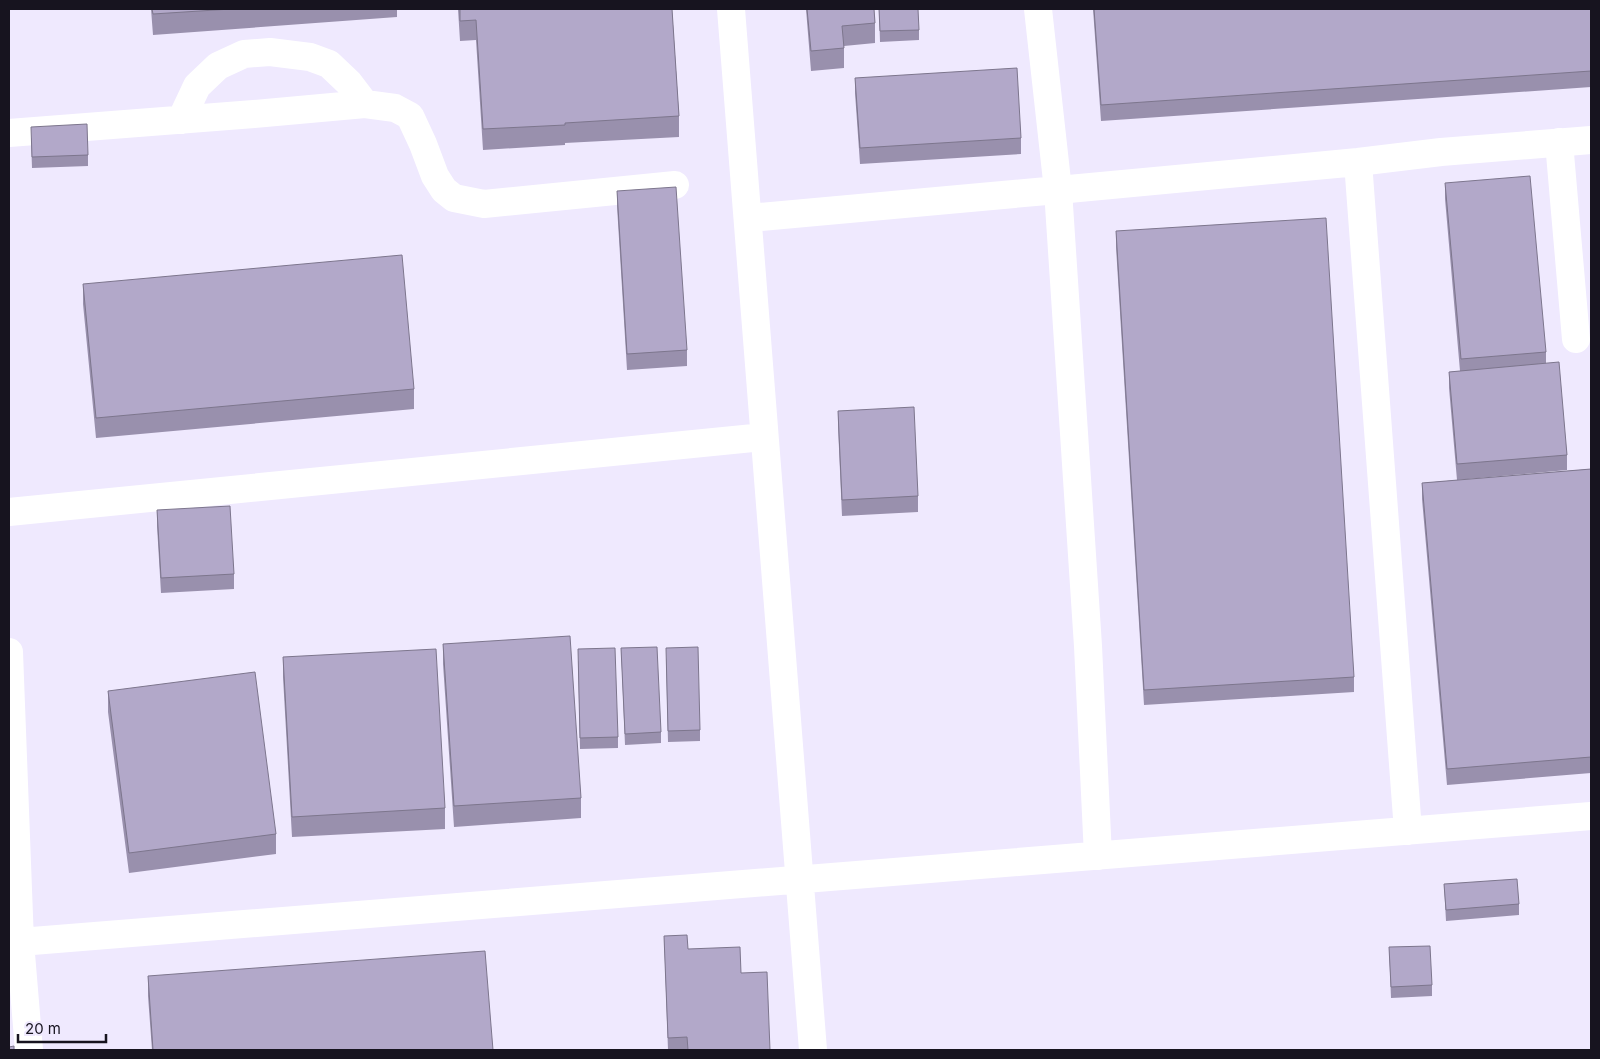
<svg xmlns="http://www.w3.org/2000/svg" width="1600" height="1059" font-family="Inter,sans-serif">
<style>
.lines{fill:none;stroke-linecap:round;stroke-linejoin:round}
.minor{stroke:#fff;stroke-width:28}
.wall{fill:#9990ad}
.building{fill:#b2a8c9;stroke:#7d768d}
</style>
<rect width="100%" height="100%" fill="#efe9fe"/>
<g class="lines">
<path class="minor" d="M 731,9 C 761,356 783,703 813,1050
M 1038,9 L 1058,190 L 1088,646 L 1098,856
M 181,120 L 197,86 L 218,66 L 244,54 L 270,52 L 310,57 L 329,64 L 349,83 L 365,104
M 9,133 L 254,114 L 365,104 L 395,108 L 410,116 L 423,144 L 435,176 L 444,190 L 454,198 L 484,204 L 675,185
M 1559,142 L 1576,339
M 1358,162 L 1408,831
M 749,218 L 1058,190 L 1358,162 L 1441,152 L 1591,140
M 9,512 L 764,437
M 9,652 L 20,942 L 29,1050
M 20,942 L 1591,816"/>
</g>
<path class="wall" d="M 151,9 L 397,9 L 397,17 L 153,35 Z
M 458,9 L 672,9 L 679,116 L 679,137 L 565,143 L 565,145 L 483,150 L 476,40 L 460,41 Z
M 806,9 L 874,9 L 875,23 L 875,43 L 844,46 L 844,68 L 811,71 Z
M 879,9 L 919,30 L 919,40 L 880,42 Z
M 1093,9 L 1591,9 L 1591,87 L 1101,121 Z
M 855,78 L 1021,138 L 1021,154 L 860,164 L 855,93 Z
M 31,138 L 88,155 L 88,166 L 32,168 Z
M 1445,183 L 1546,352 L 1546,364 L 1567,455 L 1567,470 L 1457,480 L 1449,388 L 1449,372 L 1460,371 L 1445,199 Z
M 617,191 L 687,350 L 687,366 L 627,370 L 617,206 Z
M 1116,231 L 1354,677 L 1354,692 L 1144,705 L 1116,247 Z
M 83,284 L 414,389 L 414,409 L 96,438 L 83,304 Z
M 838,411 L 918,496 L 918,512 L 842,516 L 838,426 Z
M 1591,469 L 1591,773 L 1447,785 L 1422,499 L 1422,483 Z
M 157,510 L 234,574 L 234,589 L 161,593 L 157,526 Z
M 443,644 L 581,798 L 581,818 L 454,827 L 443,664 Z
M 621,648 L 661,732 L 661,743 L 625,745 Z
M 283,657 L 445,808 L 445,829 L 292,837 L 283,677 Z
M 666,658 L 700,730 L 700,741 L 668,742 Z
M 578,660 L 618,737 L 618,748 L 580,749 Z
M 108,691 L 276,834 L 276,854 L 129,873 L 108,712 Z
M 1444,884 L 1519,904 L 1519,915 L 1446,921 Z
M 664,936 L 688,949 L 741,973 L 770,1050 L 668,1050 Z
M 1389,947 L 1432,985 L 1432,996 L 1391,998 Z
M 148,976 L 493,1050 L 152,1050 L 148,996 Z"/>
<path class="building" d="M 152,9 L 231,9 L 153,14 Z
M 460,9 L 672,9 L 679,116 L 565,123 L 565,125 L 483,129 L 476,20 L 460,21 Z
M 807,9 L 874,9 L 875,23 L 842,26 L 844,48 L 811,51 Z
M 879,9 L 918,9 L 919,30 L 880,31 Z
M 1094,9 L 1591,9 L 1591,71 L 1101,105 Z
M 1017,68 L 1021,138 L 860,148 L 855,78 Z
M 87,124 L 88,155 L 32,157 L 31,127 Z
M 1530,176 L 1546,352 L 1461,359 L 1445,183 Z
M 676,187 L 687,350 L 627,354 L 617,191 Z
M 1326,218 L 1354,677 L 1144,690 L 1116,231 Z
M 402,255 L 414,389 L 96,418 L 83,284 Z
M 1559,362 L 1567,455 L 1457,464 L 1449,372 Z
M 914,407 L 918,496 L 842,500 L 838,411 Z
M 1591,469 L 1591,757 L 1447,769 L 1422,483 Z
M 230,506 L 234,574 L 161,578 L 157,510 Z
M 570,636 L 581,798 L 454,806 L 443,644 Z
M 657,647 L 661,732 L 625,734 L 621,648 Z
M 698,647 L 700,730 L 668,731 L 666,648 Z
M 615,648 L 618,737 L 580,738 L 578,649 Z
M 436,649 L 445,808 L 292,817 L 283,657 Z
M 255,672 L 276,834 L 129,853 L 108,691 Z
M 1517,879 L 1519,904 L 1446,910 L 1444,884 Z
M 687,935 L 688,949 L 740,947 L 741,973 L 767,972 L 770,1050 L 688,1050 L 687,1037 L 668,1038 L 664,936 Z
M 1430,946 L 1432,985 L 1391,987 L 1389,947 Z
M 485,951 L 493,1050 L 153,1050 L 148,976 Z
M 14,1046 L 14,1050 L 9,1050 L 9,1047 Z"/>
<rect width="1600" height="1059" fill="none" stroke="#17141f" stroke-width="20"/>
<path d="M18 1034v8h88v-8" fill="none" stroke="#17141f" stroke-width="2.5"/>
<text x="25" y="1034" font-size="15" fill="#17141f" stroke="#efe9fe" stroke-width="4" paint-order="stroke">20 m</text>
</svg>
